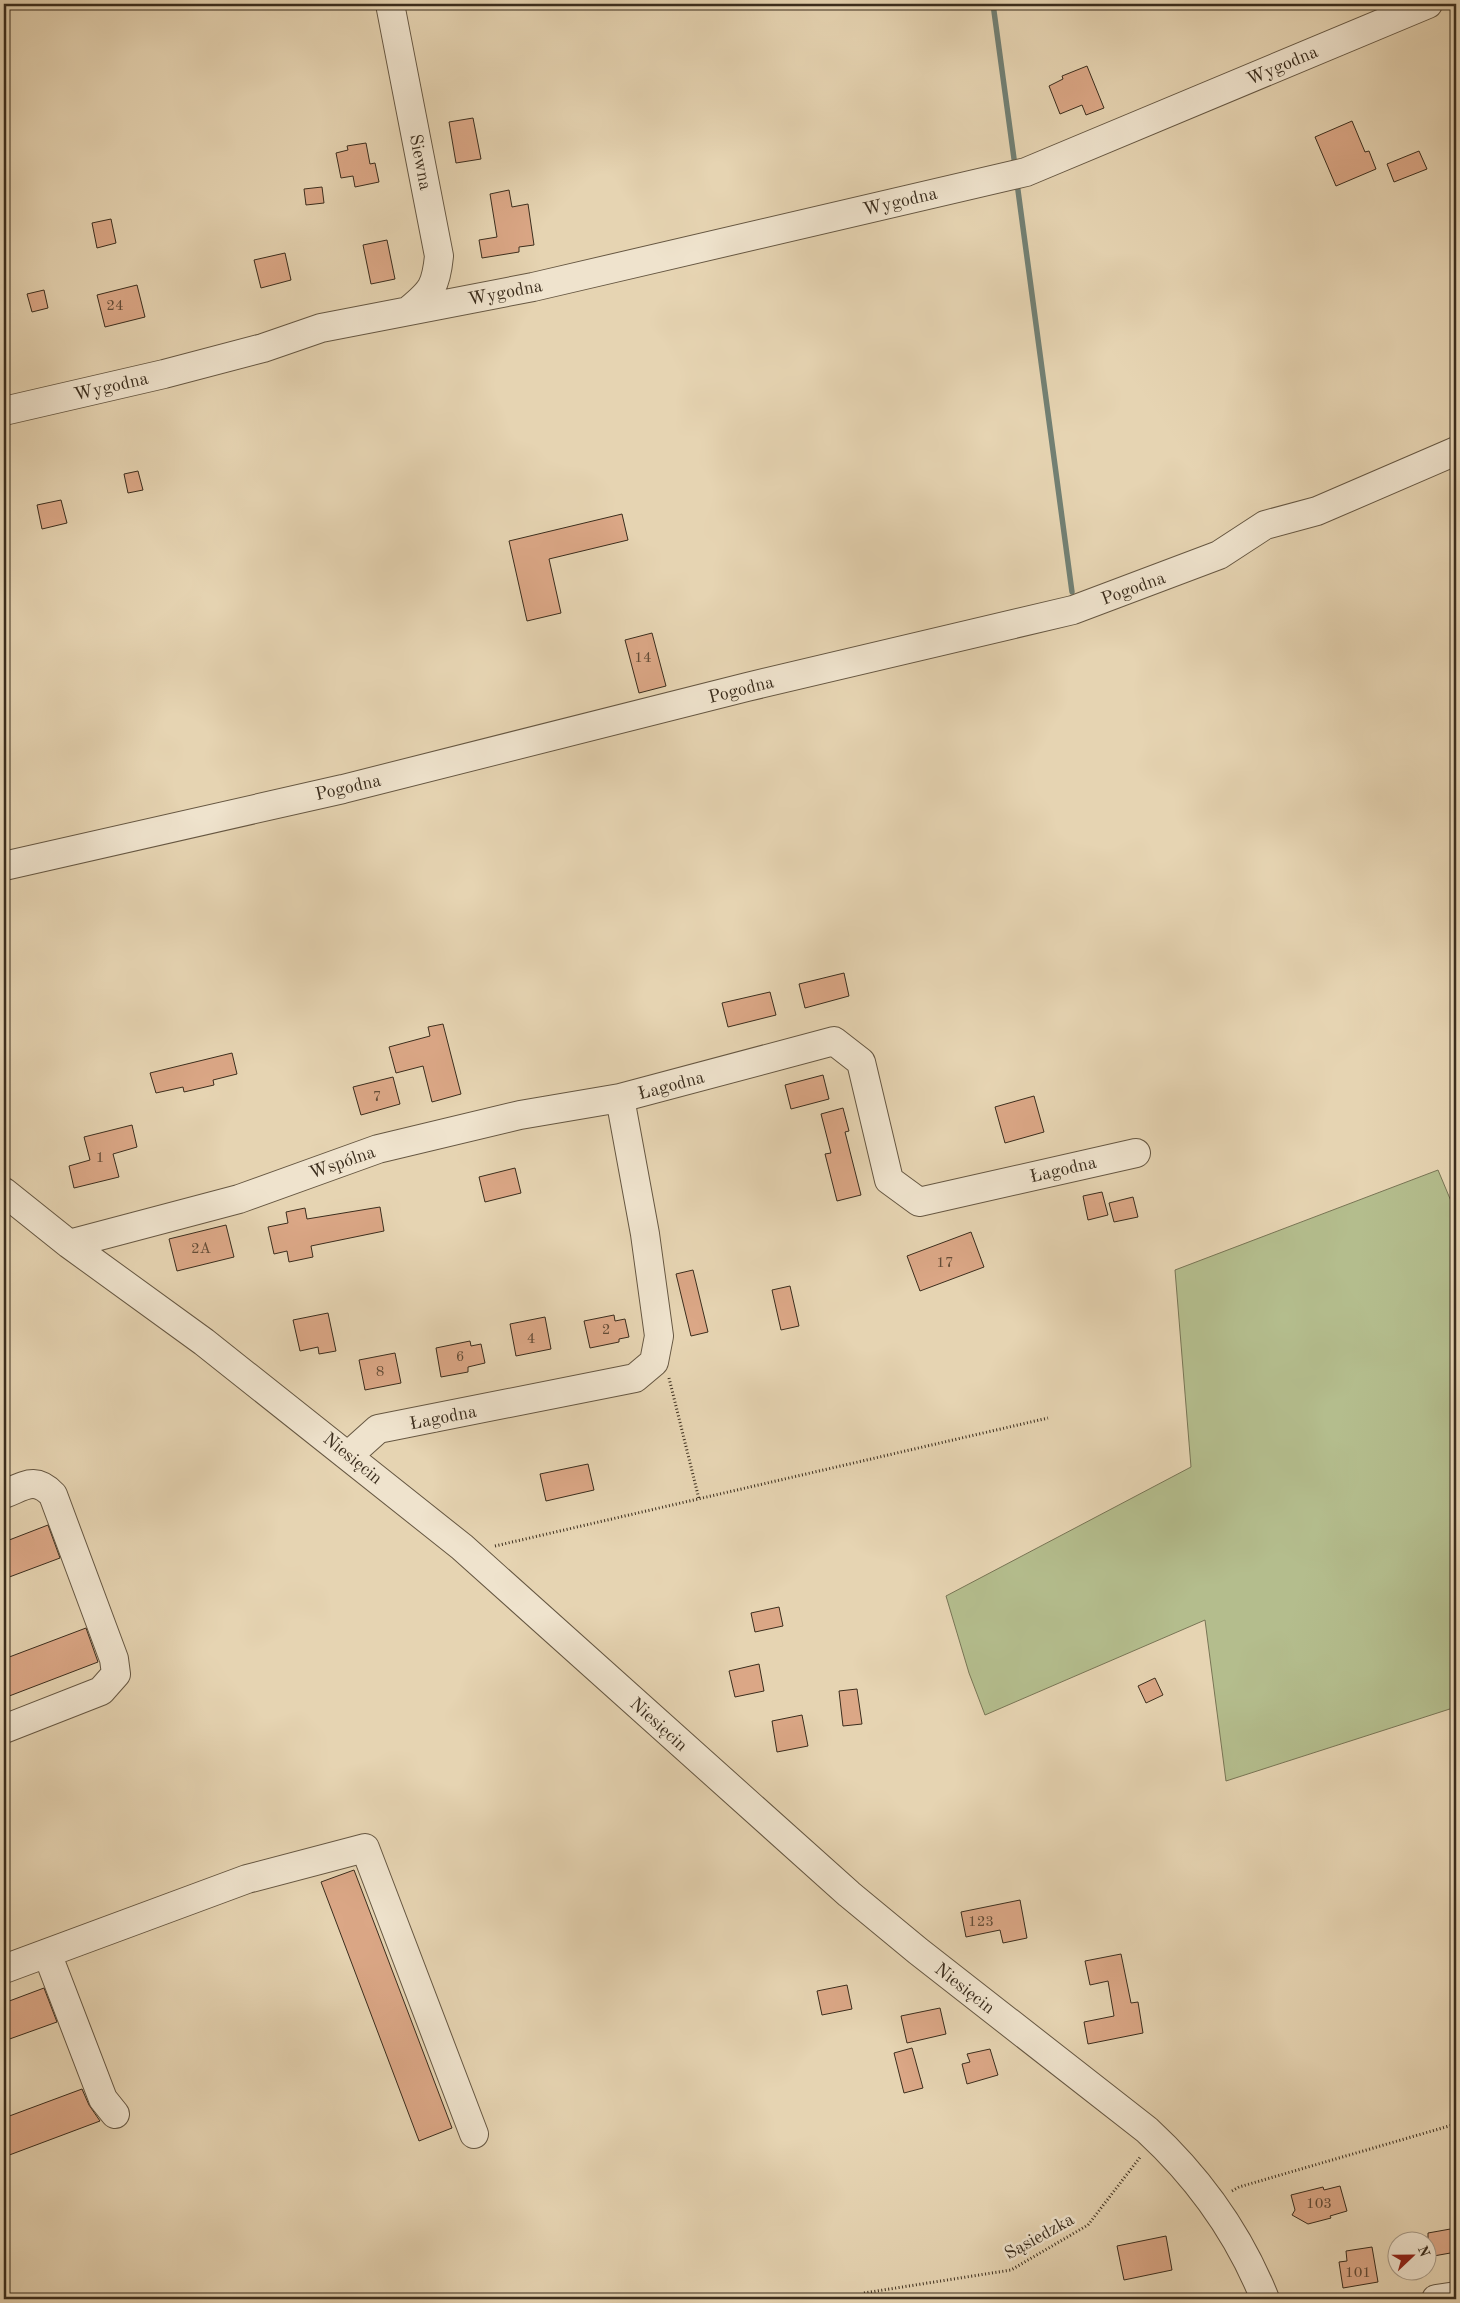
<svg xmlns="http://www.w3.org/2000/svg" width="1460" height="2303" font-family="'Old Standard TT',serif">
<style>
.green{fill:#b4bd8d;stroke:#787555}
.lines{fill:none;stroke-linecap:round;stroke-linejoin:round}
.stream{stroke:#728074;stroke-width:5.5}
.building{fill:#dba786;stroke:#3b2d1d}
.minor-casing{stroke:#665742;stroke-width:30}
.path{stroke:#3b2d1d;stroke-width:3;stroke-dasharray:1 2.5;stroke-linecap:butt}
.minor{stroke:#efe3cd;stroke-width:28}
.labels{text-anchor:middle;stroke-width:5;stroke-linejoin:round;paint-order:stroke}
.number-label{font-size:15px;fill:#634c37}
.street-label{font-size:18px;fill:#3b2d1d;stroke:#efe3cd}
</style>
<rect width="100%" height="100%" fill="#e6d4b2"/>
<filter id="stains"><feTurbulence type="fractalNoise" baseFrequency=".004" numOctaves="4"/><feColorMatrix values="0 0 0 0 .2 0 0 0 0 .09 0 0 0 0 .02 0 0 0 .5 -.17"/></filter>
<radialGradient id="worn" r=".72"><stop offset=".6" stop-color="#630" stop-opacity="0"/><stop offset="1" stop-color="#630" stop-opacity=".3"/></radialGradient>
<path class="green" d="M 1438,1170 L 1456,1213 L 1456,1707 L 1226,1781 L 1205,1620 L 985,1715 L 969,1673 L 946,1596 L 1191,1467 L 1175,1270 Z"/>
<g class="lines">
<path class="stream" d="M 993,4 L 1015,166
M 1017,183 L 1072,592"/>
</g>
<path class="building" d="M 1087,66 L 1104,108 L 1086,115 L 1082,105 L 1060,114 L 1049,86 L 1063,79 L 1062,76 Z
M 473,118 L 481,159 L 456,163 L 449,122 Z
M 1352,121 L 1365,152 L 1369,151 L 1376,169 L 1336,186 L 1315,137 Z
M 366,143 L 370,164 L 375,163 L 379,182 L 355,187 L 353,176 L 341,178 L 336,153 L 348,150 L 347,146 Z
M 1419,151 L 1427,169 L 1394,182 L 1387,164 Z
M 322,187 L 324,203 L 306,205 L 304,189 Z
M 509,190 L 512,207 L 528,204 L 534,245 L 519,247 L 519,252 L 482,258 L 479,240 L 497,237 L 490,194 Z
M 111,219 L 116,243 L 97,248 L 92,223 Z
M 387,240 L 395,279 L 371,284 L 363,245 Z
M 285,253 L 291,280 L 261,288 L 254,260 Z
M 137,285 L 145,317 L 105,327 L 97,295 Z
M 44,290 L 48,308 L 32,312 L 27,294 Z
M 138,471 L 143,490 L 128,493 L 124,474 Z
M 61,500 L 67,523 L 42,529 L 37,505 Z
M 622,514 L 628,540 L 549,559 L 561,613 L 527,621 L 509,541 Z
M 652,633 L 666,686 L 639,693 L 625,640 Z
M 844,973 L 849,996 L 805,1008 L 799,984 Z
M 770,992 L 776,1015 L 728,1027 L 722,1003 Z
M 443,1024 L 461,1094 L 432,1102 L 423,1066 L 396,1073 L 389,1047 L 430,1036 L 428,1027 Z
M 232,1053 L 237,1074 L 213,1080 L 214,1085 L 184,1092 L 183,1087 L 156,1093 L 150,1073 Z
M 823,1075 L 829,1099 L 791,1109 L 785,1085 Z
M 393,1077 L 400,1104 L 361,1115 L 353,1087 Z
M 1034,1096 L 1044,1132 L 1005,1143 L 995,1107 Z
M 843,1108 L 849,1131 L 845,1132 L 861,1195 L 837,1201 L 825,1154 L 831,1153 L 821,1114 Z
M 132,1125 L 137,1147 L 113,1154 L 119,1177 L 74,1188 L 69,1166 L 90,1160 L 84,1137 Z
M 515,1168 L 521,1193 L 485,1202 L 479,1177 Z
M 1102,1192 L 1108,1215 L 1088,1220 L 1083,1196 Z
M 1133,1197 L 1138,1217 L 1114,1222 L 1109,1203 Z
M 380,1207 L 384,1231 L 311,1246 L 313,1257 L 289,1262 L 287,1251 L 274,1254 L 268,1227 L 288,1223 L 286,1212 L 305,1208 L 307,1219 Z
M 226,1225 L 234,1257 L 177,1271 L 169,1239 Z
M 971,1232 L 984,1267 L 920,1291 L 907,1256 Z
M 693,1270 L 708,1332 L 691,1336 L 676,1274 Z
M 790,1286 L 799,1326 L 781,1330 L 772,1290 Z
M 328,1313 L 336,1351 L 319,1354 L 318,1347 L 300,1351 L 293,1320 Z
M 614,1315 L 615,1321 L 625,1319 L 629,1337 L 619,1339 L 619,1342 L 590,1348 L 584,1321 Z
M 545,1317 L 551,1349 L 516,1356 L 510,1324 Z
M 470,1341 L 471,1346 L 481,1344 L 485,1363 L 468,1367 L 468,1372 L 441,1377 L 436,1348 Z
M 395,1353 L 401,1383 L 365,1390 L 359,1360 Z
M 588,1464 L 594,1490 L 546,1501 L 540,1474 Z
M 48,1525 L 60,1558 L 4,1579 L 4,1542 Z
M 779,1607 L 783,1626 L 755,1632 L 751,1613 Z
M 86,1628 L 98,1662 L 4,1698 L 4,1659 Z
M 759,1664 L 764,1691 L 735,1697 L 729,1671 Z
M 1155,1678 L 1163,1695 L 1146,1703 L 1138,1686 Z
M 857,1689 L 862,1724 L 843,1726 L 839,1691 Z
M 802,1715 L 808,1746 L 777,1752 L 772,1721 Z
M 354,1870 L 452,2128 L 419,2141 L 321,1882 Z
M 1020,1900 L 1027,1938 L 1003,1943 L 1000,1930 L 966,1937 L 961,1912 Z
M 1121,1954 L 1131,2003 L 1138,2002 L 1143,2033 L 1088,2044 L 1084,2022 L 1114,2016 L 1108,1981 L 1090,1985 L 1085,1961 Z
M 847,1985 L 852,2009 L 822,2015 L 817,1991 Z
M 44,1988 L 57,2022 L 4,2041 L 4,2003 Z
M 940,2008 L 946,2034 L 907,2043 L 901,2016 Z
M 912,2048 L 923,2088 L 904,2093 L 894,2053 Z
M 990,2049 L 998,2075 L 967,2084 L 962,2064 L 970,2062 L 967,2054 Z
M 82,2089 L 89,2105 L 100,2121 L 4,2157 L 4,2118 Z
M 1340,2186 L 1347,2211 L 1330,2216 L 1331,2218 L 1308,2224 L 1292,2215 L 1295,2210 L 1291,2195 L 1323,2187 L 1324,2190 Z
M 1456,2228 L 1456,2252 L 1428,2257 L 1428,2233 Z
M 1166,2236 L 1172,2270 L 1124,2280 L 1117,2246 Z
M 1372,2247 L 1378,2282 L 1343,2288 L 1339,2262 L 1347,2261 L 1346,2251 Z"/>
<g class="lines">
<g class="minor-casing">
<path id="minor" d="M 390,4 L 439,256 C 436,286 432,291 409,310
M 4,411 L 164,374 L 263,348 L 321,328 L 533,287 L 1026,172 L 1428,4
M 4,866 L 343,789 L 747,687 L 1073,610 L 1219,555 L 1265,525 L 1317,511 L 1456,451
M 4,1192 L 69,1244 L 204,1342 L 462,1547 L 849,1894 L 918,1951 L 1147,2130 C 1199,2178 1239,2234 1265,2299
M 69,1244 L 239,1199 L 378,1149 L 520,1115 L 620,1098 L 834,1041 L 861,1062 L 889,1180 L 919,1202 L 1136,1153
M 349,1455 L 378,1429 L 635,1378 L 654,1362 L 659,1336 L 645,1234 L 620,1098
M 4,1494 C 25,1486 35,1476 53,1495 L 114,1659 L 116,1674 L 101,1691 L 4,1729
M 47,1953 L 103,2099 L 115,2114
M 4,1969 L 247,1879 L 365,1848 L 474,2134
M 1436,2299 L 1456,2296"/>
</g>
<path class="path" d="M 669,1378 L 699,1499
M 495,1546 L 1048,1418
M 1232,2191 L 1239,2187 L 1456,2124
M 864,2293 L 1011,2270 L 1088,2225 L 1141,2156"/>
<use href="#minor" class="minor"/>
</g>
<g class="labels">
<g class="number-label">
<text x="115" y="310">24</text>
<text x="643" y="662">14</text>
<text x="377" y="1101">7</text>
<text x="100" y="1162">1</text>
<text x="201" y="1253">2A</text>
<text x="945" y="1267">17</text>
<text x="606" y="1334">2</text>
<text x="531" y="1343">4</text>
<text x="460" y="1361">6</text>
<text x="380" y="1376">8</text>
<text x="981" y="1926">123</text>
<text x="1319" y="2208">103</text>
<text x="1358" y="2277">101</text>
</g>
<g class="street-label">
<text transform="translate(1282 65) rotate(-23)" y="6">Wygodna</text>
<text transform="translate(421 162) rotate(79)" y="6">Siewna</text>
<text transform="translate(900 201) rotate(-13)" y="6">Wygodna</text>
<text transform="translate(505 292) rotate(-11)" y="6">Wygodna</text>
<text transform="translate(111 386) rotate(-13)" y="6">Wygodna</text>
<text transform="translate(1133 588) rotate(-20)" y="6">Pogodna</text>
<text transform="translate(741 689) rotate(-14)" y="6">Pogodna</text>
<text transform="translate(348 787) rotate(-13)" y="6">Pogodna</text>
<text transform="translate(671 1085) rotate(-15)" y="6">Łagodna</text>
<text transform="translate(342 1162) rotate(-19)" y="6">Wspólna</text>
<text transform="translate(1063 1169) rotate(-13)" y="6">Łagodna</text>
<text transform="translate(443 1417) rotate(-11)" y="6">Łagodna</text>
<text transform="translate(353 1458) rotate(39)" y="6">Niesięcin</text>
<text transform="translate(659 1724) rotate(42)" y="6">Niesięcin</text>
<text transform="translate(965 1988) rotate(38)" y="6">Niesięcin</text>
<text transform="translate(1039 2236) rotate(-29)" y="6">Sąsiedzka</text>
</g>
</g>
<rect width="1460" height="2303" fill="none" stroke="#e6d4b2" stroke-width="20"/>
<rect x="5" y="5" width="1450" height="2293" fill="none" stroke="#3b2d1d" stroke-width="2.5"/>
<rect x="10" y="10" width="1440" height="2283" fill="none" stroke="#3b2d1d"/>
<g transform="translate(1412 2256) rotate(68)"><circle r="24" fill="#efe3cd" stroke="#a79a87"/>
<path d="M0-4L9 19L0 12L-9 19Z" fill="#8f2418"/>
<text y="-8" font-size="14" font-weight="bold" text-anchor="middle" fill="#3b2d1d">N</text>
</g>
<rect width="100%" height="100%" filter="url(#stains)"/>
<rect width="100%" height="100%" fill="url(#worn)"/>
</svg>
